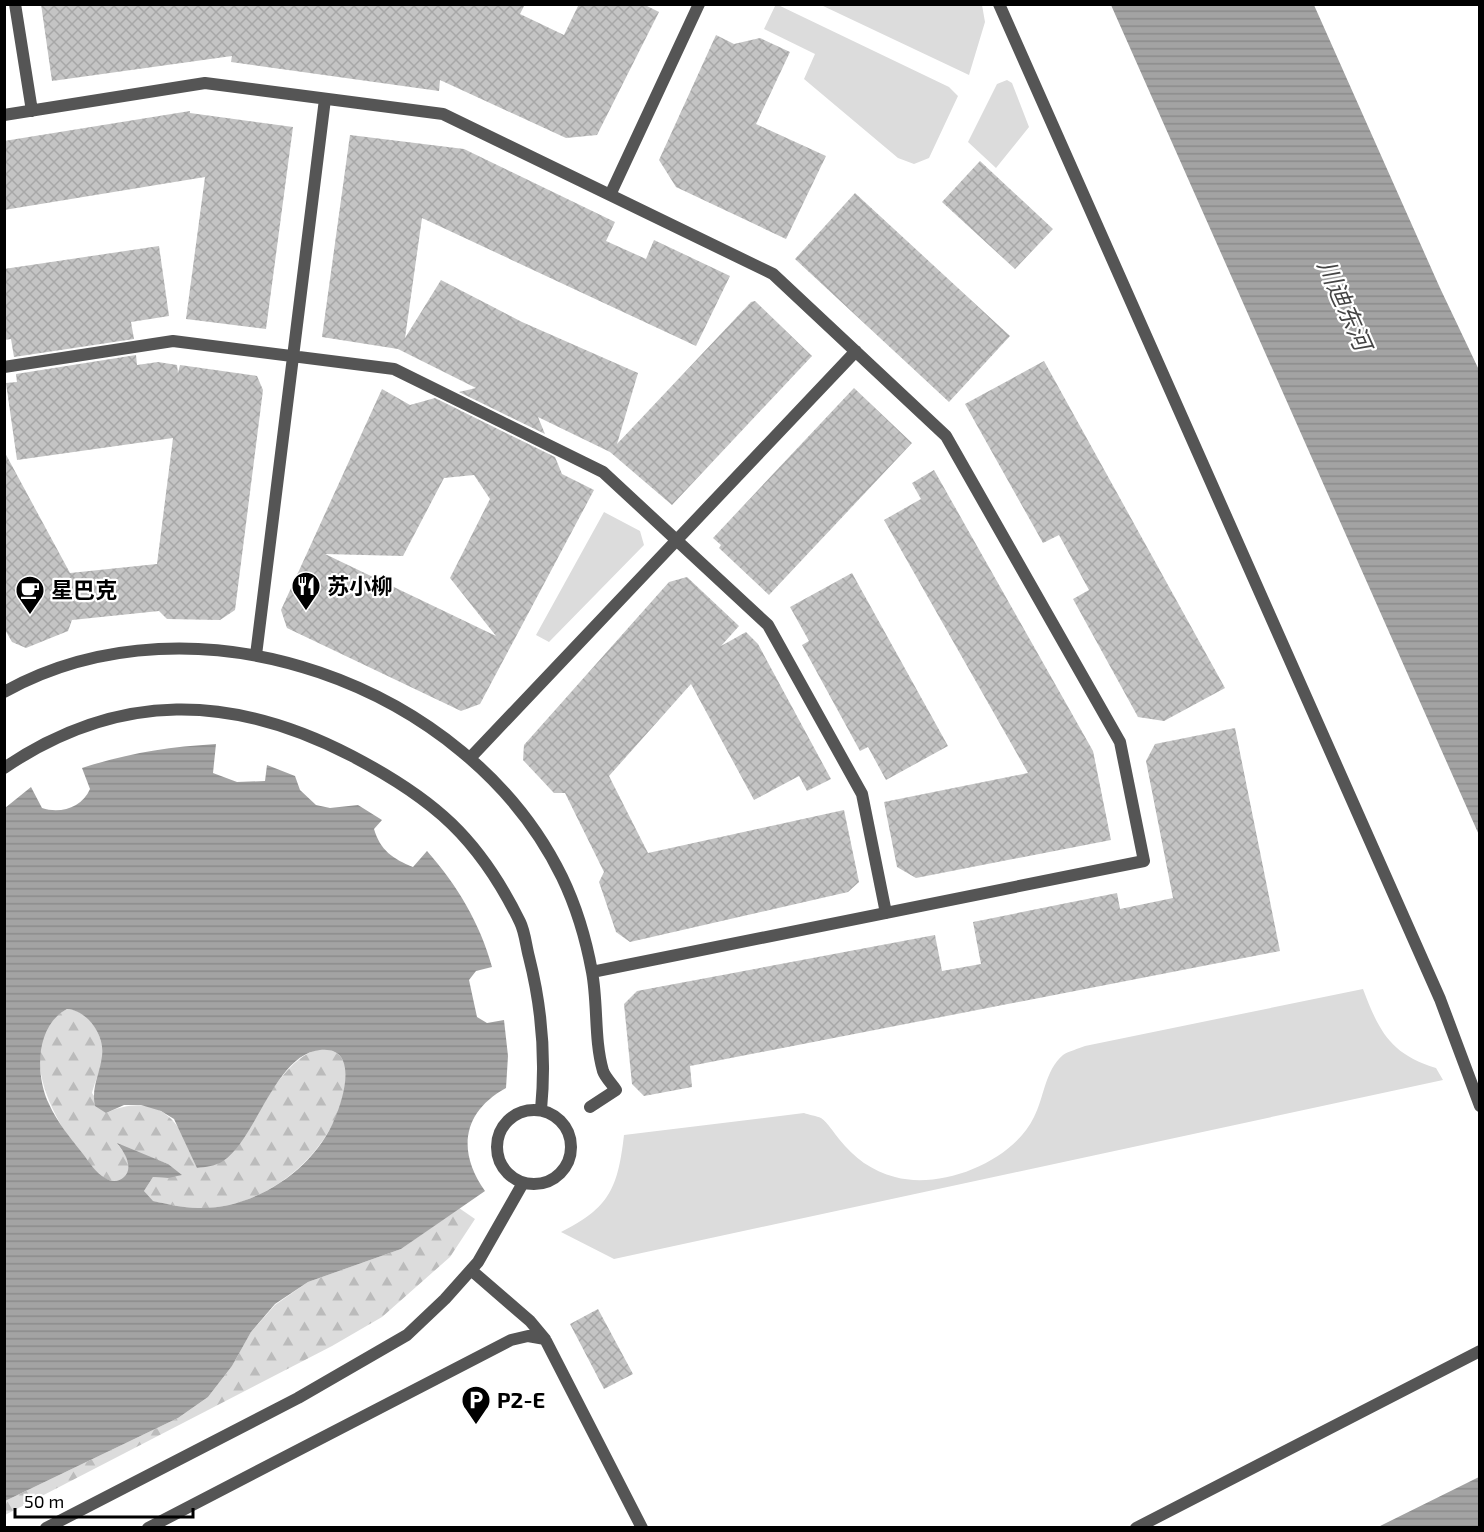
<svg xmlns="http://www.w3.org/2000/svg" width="1484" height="1532" font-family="'Exo 2','Noto Sans SC',sans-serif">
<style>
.green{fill:#dcdcdc}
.forest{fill:url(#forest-firs)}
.water{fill:url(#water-rules);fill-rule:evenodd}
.building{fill:url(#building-cross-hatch);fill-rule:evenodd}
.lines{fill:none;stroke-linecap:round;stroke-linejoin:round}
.pedestrian{stroke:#555;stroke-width:12}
.minor{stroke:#555;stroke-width:12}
.labels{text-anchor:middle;stroke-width:4.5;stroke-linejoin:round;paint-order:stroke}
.poi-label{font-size:22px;font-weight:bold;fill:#000;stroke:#fff;text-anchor:start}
.water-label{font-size:24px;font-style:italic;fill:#444;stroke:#fff}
</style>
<defs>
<pattern id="forest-firs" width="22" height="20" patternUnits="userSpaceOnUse" patternTransform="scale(1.5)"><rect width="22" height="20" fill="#dcdcdc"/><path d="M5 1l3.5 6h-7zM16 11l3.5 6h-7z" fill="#bbb"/></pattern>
<pattern id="water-rules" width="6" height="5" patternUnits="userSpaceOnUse" patternTransform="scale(1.5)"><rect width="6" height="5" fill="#a3a3a3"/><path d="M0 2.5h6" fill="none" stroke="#8b8b8b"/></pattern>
<pattern id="building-cross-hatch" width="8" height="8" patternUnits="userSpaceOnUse" patternTransform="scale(1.5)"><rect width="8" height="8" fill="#c4c4c4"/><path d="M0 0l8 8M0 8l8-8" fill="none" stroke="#a7a7a7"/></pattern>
</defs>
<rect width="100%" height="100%" fill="#fff"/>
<path class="green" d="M 776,4 L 949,87 L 958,96 L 929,158 L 914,164 L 898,158 L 804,79 L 815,54 L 764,29 Z
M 821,5 L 982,5 L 985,22 L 969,75 Z
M 1007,80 L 1012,83 L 1029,127 L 996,168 L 968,142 L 997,84 Z
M 604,512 L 640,531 L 644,545 L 549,642 L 536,635 Z
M 1363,989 C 1379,1031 1390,1054 1436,1068 L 1443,1080 L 614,1259 L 561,1232 C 610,1208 618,1187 624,1135 L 804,1113 C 809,1115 817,1116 821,1118 C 828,1123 834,1133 839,1139 C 854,1158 872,1171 895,1177 C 942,1190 1013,1161 1034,1117 C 1044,1098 1045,1070 1063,1055 C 1069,1051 1078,1049 1085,1046 Z"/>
<path class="forest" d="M 67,1009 C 88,1010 101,1031 103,1052 C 103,1064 95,1081 92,1093 L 106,1113 C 138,1099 165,1103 183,1135 L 244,1136 C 259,1111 294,1041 330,1050 C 337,1052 344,1058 345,1065 C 350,1081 343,1100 337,1114 C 316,1167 256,1210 198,1208 C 182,1208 167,1204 152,1201 L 144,1191 L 153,1177 L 168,1178 L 168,1164 L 118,1145 C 123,1151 130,1160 129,1170 C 128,1181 112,1184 104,1178 C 65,1146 3,1045 67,1009 Z
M 459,1208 L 475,1219 L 450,1257 L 382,1317 L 332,1346 L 5,1515 L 5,1501 L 178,1418 L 208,1397 L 232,1366 L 251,1332 L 275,1305 L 308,1282 L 401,1249 Z"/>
<path class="water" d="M 1111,5 L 1314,5 L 1440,288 L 1479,370 L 1479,835 Z
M 216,744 L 213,773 L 237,782 L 265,781 L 267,765 L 295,776 L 300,790 L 316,805 L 330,808 L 358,805 L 382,820 L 374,829 C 380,850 393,859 413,867 L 427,851 C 457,885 480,923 492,967 L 476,971 L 469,980 L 477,1017 L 487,1023 L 504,1020 L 508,1056 L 506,1088 C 462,1112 457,1152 485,1191 L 401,1249 L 308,1282 L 275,1304 L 251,1332 L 232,1366 L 208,1397 L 178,1418 L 5,1501 L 5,808 L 31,787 L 42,808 C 60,814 82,808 90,789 L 82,768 C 129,753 167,747 216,744 ZM 67,1009 C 87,1010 105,1035 102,1056 C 100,1074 91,1087 95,1106 L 106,1113 L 124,1105 L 141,1105 L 161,1111 L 174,1119 L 197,1168 C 205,1167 216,1166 223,1161 C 256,1140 275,1054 320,1050 C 359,1046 344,1097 335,1118 C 315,1169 254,1210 198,1208 C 183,1208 167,1204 153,1201 L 144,1191 L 153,1177 L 168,1178 L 182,1175 L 168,1164 L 117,1143 C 122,1150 127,1156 128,1164 C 131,1177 116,1186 105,1178 C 96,1173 89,1162 83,1154 C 71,1139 57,1122 49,1104 C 35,1075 35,1026 67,1009 Z
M 1479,1477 L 1479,1527 L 1378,1527 Z"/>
<path class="building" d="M 41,4 L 525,4 L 520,14 L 564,35 L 579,4 L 643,4 L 659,12 L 597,135 L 566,138 L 440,80 L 439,91 L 231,62 L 232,56 L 52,81 Z
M 716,35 L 734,44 L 760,38 L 790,52 L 756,124 L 826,156 L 786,239 L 676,187 L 659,160 Z
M 190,111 L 190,113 L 293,127 L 266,329 L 186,319 L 205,177 L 4,210 L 4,141 Z
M 350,135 L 464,149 L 615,222 L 606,241 L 646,259 L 654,240 L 730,276 L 696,346 L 422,218 L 405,338 L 441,280 L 522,322 L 638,373 L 617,444 L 751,302 L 755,301 L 812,356 L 672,505 L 610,452 L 538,417 L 545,434 L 459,392 L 476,388 L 398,349 L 322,337 Z
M 980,161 L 1053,229 L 1015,269 L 942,202 Z
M 855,193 L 1010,336 L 949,402 L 795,259 Z
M 159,246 L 169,316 L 131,322 L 134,339 L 14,357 L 11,339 L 4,340 L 4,269 Z
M 136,355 L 137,365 L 158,362 L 177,365 L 178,373 L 180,365 L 257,376 L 263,390 L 235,610 L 220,620 L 167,619 L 159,611 L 72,620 L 68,631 L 26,648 L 12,642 L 4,628 L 4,451 L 70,573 L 157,564 L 173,438 L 17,460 L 6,383 L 17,382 L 16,374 Z
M 1044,361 L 1225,688 L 1164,721 L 1138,717 L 1073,599 L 1089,590 L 1059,535 L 1043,543 L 965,404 Z
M 854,388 L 912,443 L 769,595 L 719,548 L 721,545 L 713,538 Z
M 382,389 L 410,405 L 435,398 L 555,457 L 562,474 L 594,490 L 480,704 L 461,711 L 287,628 L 281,610 ZM 474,475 L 490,499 L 450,578 L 496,636 L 325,554 L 403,556 L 444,478 Z
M 934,470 L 1093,751 L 1111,840 L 916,878 L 897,867 L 884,802 L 1028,773 L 884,520 L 921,499 L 912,483 Z
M 852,573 L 948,746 L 886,780 L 868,747 L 860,751 L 802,645 L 809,641 L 790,607 Z
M 687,577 L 739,626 L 721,646 L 746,632 L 758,644 L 831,779 L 807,791 L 799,776 L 754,800 L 691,684 L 609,776 L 648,853 L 844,810 L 859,882 L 848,892 L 630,942 L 616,932 L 599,882 L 604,872 L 565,793 L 554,793 L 523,760 L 524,745 L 669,582 Z
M 1235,728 L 1280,951 L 690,1066 L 692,1087 L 644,1096 L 632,1084 L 624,1004 L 637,991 L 935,935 L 942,971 L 981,964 L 973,922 L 1117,893 L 1120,909 L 1173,898 L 1146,761 L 1155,744 Z
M 598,1309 L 633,1374 L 604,1389 L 570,1324 Z"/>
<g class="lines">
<path class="pedestrian" d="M 15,4 L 32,111
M 4,115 L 205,83 L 443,114 L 773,274 L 946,436 L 1120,742 L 1144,861 L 592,972
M 610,195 L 699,4
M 4,367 L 173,341 L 394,369 L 603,472 L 768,625 L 862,794 L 886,913
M 256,655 L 325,99
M 4,692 C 195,586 468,684 562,877 C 576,906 586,939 592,972 C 598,1004 594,1040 603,1071 C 605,1077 612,1084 616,1090 L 590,1107
M 470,758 L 856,351"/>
<path class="minor" d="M 999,4 L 1440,999 L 1480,1106
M 4,768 C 119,690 233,694 352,756 C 434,799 479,838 520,922 C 525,932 526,946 529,957 C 542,1008 546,1058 541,1110
M497 1147a37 37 0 1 1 74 0a37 37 0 1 1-74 0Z
M 471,1270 L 530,1321 L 545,1339 L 642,1528
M 46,1528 L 298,1398 L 407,1335 L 445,1299 L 478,1262 L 523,1183
M 148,1528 L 511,1340 L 528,1336 L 545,1339
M 1136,1528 L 1480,1351"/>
</g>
<defs>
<g id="restaurant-pin" transform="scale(1.5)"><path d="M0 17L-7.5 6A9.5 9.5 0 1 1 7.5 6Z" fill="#000" stroke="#fff"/><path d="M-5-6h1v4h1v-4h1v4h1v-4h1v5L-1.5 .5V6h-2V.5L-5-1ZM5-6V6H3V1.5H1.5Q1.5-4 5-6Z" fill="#fff"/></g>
<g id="cafe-pin" transform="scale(1.5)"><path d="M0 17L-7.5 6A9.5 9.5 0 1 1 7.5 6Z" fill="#000" stroke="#fff"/><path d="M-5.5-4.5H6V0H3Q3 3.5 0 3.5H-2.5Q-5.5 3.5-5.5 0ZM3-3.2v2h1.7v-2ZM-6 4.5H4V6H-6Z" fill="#fff"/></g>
<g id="parking-pin" transform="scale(1.5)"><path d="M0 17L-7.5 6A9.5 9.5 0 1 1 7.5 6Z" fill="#000" stroke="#fff"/><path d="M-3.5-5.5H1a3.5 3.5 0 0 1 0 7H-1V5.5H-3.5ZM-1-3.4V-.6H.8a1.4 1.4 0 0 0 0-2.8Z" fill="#fff"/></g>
</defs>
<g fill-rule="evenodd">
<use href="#restaurant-pin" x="306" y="586"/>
<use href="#cafe-pin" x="30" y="590"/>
<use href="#parking-pin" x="476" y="1400"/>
</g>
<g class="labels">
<g class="poi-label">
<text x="327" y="594">苏小柳</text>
<text x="51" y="598">星巴克</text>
<text x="497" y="1408">P2-E</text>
</g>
<g class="water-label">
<text transform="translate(1344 305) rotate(66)" y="8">川迪东河</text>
</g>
</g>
<rect width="1484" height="1532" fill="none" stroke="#000000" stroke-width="12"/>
<path d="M15 1508v9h178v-9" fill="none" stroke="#000000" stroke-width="3"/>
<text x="24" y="1508" font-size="18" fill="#000000" stroke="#ffffff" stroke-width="4.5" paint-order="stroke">50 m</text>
</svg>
